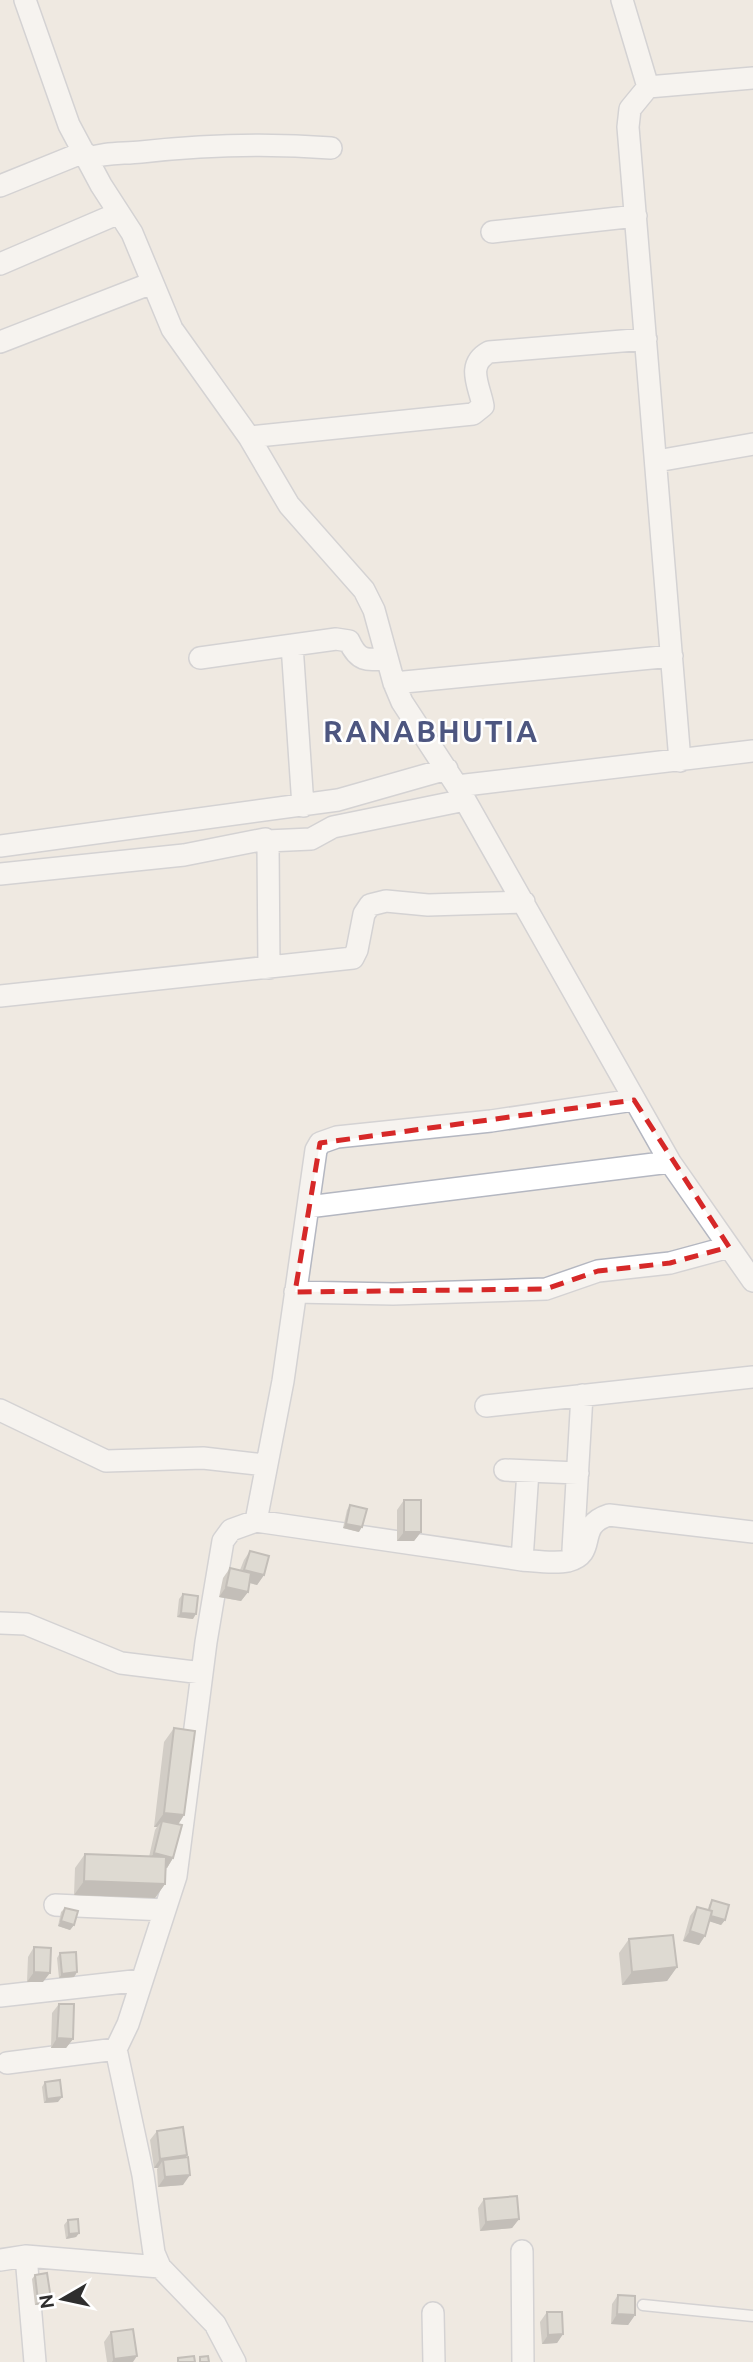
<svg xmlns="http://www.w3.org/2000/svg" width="753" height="2362" font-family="Ubuntu,sans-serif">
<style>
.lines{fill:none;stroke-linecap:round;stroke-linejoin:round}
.service-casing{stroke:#b4b7c1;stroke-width:13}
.minor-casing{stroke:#b4b7c1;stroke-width:24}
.service{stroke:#fff;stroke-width:10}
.minor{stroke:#fff;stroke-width:21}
.wall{fill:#afaba4}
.shaded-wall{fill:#8e8b86}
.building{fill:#cbc7bf;stroke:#8e8b86;stroke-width:2}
.marked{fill:none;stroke:#d62828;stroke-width:5;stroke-dasharray:14 9;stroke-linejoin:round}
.labels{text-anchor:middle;stroke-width:5;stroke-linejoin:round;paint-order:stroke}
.district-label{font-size:30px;font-weight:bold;letter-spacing:2px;fill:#4d5680;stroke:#fff}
</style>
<rect width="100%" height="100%" fill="#efe9e1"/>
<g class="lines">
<g class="service-casing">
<path id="service" d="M 643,2305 L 753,2316"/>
</g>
<g class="minor-casing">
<path id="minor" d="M 25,0 L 69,125 L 101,185 L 132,233 L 172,329 L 249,437 L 289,505 L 364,590 L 374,610 L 394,683 L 402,702 L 457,786 L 670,1162 L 753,1281
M 622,0 L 648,87
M 87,159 C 105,152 122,154 141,152 C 205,145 267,143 331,148
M 0,186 L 84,152
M 492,232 L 636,216
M 0,264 L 119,213
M 0,342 L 152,283
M 249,437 L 473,414 L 483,406 C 480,387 465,365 489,352 L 646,339
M 657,461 L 753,444
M 292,645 L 303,806
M 200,658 L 336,639 L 349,641 C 358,661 366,661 387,658
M 394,683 L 672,656
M 680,761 L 628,127 L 630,109 L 648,87 L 753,78
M 457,786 L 753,751
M 267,841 L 311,839 L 333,827 L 465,800
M 0,846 L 338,800 L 447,769
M 0,874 L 184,855 L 265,839 L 268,844 L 269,968
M 0,996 L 353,958 L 357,950 L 364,914 L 370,905 L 386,901 L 428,905 L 524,902
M 308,1207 L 670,1162
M 295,1292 L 393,1294 L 546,1289 L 598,1271 L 670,1263 L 729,1247
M 486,1406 L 753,1377
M 0,1410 L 106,1461 L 203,1458 L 265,1465
M 505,1470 L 578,1473
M 256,1521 L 283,1381 L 316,1150 L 320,1143 L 337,1137 L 491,1121 L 634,1100
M 573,1550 L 582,1395
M 522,1560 L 528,1471
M 0,1623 L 26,1624 L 121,1663 L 202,1673
M 55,1905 L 165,1910
M 0,1996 L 142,1980
M 7,2063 L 116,2049
M 522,2251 L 523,2362
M 26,2256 L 35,2362
M 0,2260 L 26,2256 L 160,2267
M 433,2313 L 434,2362
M 235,2362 L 215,2324 L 160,2267 L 154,2253 L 143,2175 L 116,2049 L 128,2024 L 176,1876 L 206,1642 L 223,1541 L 231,1530 L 256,1521 L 522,1560 C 536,1561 554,1564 568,1561 C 599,1553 574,1526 609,1515 L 753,1532"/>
</g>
<use href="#service" class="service"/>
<use href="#minor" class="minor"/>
</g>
<path class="wall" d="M 404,1500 L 421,1532 L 414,1541 L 397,1541 L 397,1510 Z
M 350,1505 L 359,1532 L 343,1528 L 347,1510 Z
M 250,1551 L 264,1575 L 257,1585 L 249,1583 L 248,1592 L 241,1601 L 219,1597 L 223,1578 L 230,1568 L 240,1570 L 244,1560 Z
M 183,1594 L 193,1619 L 177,1617 L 179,1599 Z
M 174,1728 L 184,1815 L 178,1825 L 173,1858 L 167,1868 L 165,1868 L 165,1884 L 155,1898 L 74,1895 L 75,1868 L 85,1854 L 149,1857 L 155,1830 L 157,1827 L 154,1827 L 164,1742 Z
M 712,1900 L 725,1920 L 721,1925 L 710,1921 L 699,1945 L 683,1941 L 690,1916 L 697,1907 L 708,1910 L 709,1905 Z
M 65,1908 L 74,1925 L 70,1930 L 58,1926 L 61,1912 Z
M 629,1939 L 677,1967 L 667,1981 L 622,1985 L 619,1953 Z
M 34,1947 L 43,1982 L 27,1982 L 28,1957 Z
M 60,1953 L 77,1972 L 74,1977 L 59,1978 L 57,1958 Z
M 59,2004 L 73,2039 L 66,2048 L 51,2048 L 52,2013 Z
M 45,2082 L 58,2102 L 44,2103 L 42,2087 Z
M 157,2131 L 186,2158 L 183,2185 L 158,2187 L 157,2169 L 158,2168 L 154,2168 L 150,2140 Z
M 484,2199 L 519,2219 L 512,2228 L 480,2231 L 478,2208 Z
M 68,2220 L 79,2233 L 76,2237 L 66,2239 L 64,2225 Z
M 35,2275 L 47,2304 L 35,2305 L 32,2279 Z
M 618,2295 L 635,2315 L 628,2325 L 611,2324 L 612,2304 Z
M 547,2312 L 563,2334 L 557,2343 L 542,2344 L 540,2322 Z
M 111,2332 L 133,2362 L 107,2362 L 104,2342 Z"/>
<path class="shaded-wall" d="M 346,1524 L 362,1527 L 359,1532 L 343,1528 Z
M 404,1532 L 421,1532 L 414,1541 L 397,1541 Z
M 244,1570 L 264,1575 L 257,1585 L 238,1579 Z
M 226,1587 L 248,1592 L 241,1601 L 219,1597 Z
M 181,1613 L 196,1614 L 193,1619 L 177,1617 Z
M 164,1813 L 184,1815 L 175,1829 L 162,1821 L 157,1827 L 154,1827 Z
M 154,1853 L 173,1858 L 167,1868 L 147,1863 Z
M 84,1881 L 165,1884 L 155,1898 L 74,1895 Z
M 708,1915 L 725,1920 L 721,1925 L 705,1920 Z
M 61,1921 L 74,1925 L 70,1930 L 58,1926 Z
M 690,1931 L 705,1936 L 699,1945 L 683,1941 Z
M 677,1967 L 667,1981 L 622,1985 L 632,1972 Z
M 34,1972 L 50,1973 L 43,1982 L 27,1982 Z
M 77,1972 L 74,1977 L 59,1978 L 62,1974 Z
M 57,2038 L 73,2039 L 66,2048 L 51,2048 Z
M 62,2097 L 58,2102 L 44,2103 L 47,2099 Z
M 187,2155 L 181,2165 L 163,2160 L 158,2168 L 154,2168 L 160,2159 Z
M 190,2175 L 183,2185 L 158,2187 L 165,2177 Z
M 519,2219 L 512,2228 L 480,2231 L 486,2222 Z
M 79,2233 L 76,2237 L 66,2239 L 69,2234 Z
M 51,2299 L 47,2304 L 35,2305 L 38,2301 Z
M 617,2314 L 635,2315 L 628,2325 L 611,2324 Z
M 563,2334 L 557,2343 L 542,2344 L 548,2335 Z
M 137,2356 L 133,2362 L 112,2362 L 114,2359 Z"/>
<path class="building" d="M 404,1500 L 421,1500 L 421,1532 L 404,1532 Z
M 350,1505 L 367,1509 L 362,1527 L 346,1524 Z
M 250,1551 L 269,1556 L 264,1575 L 244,1570 Z
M 230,1568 L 251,1573 L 248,1592 L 226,1587 Z
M 183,1594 L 198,1596 L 196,1614 L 181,1613 Z
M 174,1728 L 195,1731 L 184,1815 L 164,1813 Z
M 162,1821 L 182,1825 L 173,1858 L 154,1853 Z
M 85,1854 L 166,1857 L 165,1884 L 84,1881 Z
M 712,1900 L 729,1905 L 725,1920 L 711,1916 L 712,1911 L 709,1910 Z
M 697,1907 L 712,1911 L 705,1936 L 690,1931 Z
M 65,1908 L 78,1911 L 74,1925 L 61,1921 Z
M 673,1935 L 677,1967 L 632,1972 L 629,1939 Z
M 34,1947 L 51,1948 L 50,1973 L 34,1972 Z
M 76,1952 L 77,1972 L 62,1974 L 60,1953 Z
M 59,2004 L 74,2004 L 73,2039 L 57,2038 Z
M 60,2080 L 62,2097 L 47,2099 L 45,2082 Z
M 183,2127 L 187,2155 L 160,2159 L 157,2131 Z
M 188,2157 L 190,2175 L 165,2177 L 163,2160 Z
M 517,2196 L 519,2219 L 486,2222 L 484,2199 Z
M 78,2219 L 79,2233 L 69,2234 L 68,2220 Z
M 47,2273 L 51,2299 L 38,2301 L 35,2275 Z
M 618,2295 L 635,2296 L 635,2315 L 617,2314 Z
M 547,2312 L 562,2312 L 563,2334 L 548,2335 Z
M 133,2329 L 137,2356 L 114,2359 L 111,2332 Z
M 194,2356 L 195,2362 L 178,2362 L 178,2358 Z
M 208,2356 L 209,2362 L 200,2362 L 200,2357 Z"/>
<path d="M0 0H753V2362H0ZM 634,1100 L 729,1247 L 670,1263 L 598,1271 L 546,1289 L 295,1292 L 320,1143 Z" fill="#efe9e1" fill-opacity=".55" fill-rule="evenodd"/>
<path class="marked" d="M 634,1100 L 729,1247 L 670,1263 L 598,1271 L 546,1289 L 295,1292 L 320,1143 Z"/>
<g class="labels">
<g class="district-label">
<text x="431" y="742">RANABHUTIA</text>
</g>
</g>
<g transform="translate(63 2299) rotate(261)" stroke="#ffffff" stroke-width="5" paint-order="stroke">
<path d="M0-5L12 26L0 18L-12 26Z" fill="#2e2e2e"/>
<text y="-10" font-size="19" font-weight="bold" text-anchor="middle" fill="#2e2e2e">N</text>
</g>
</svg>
